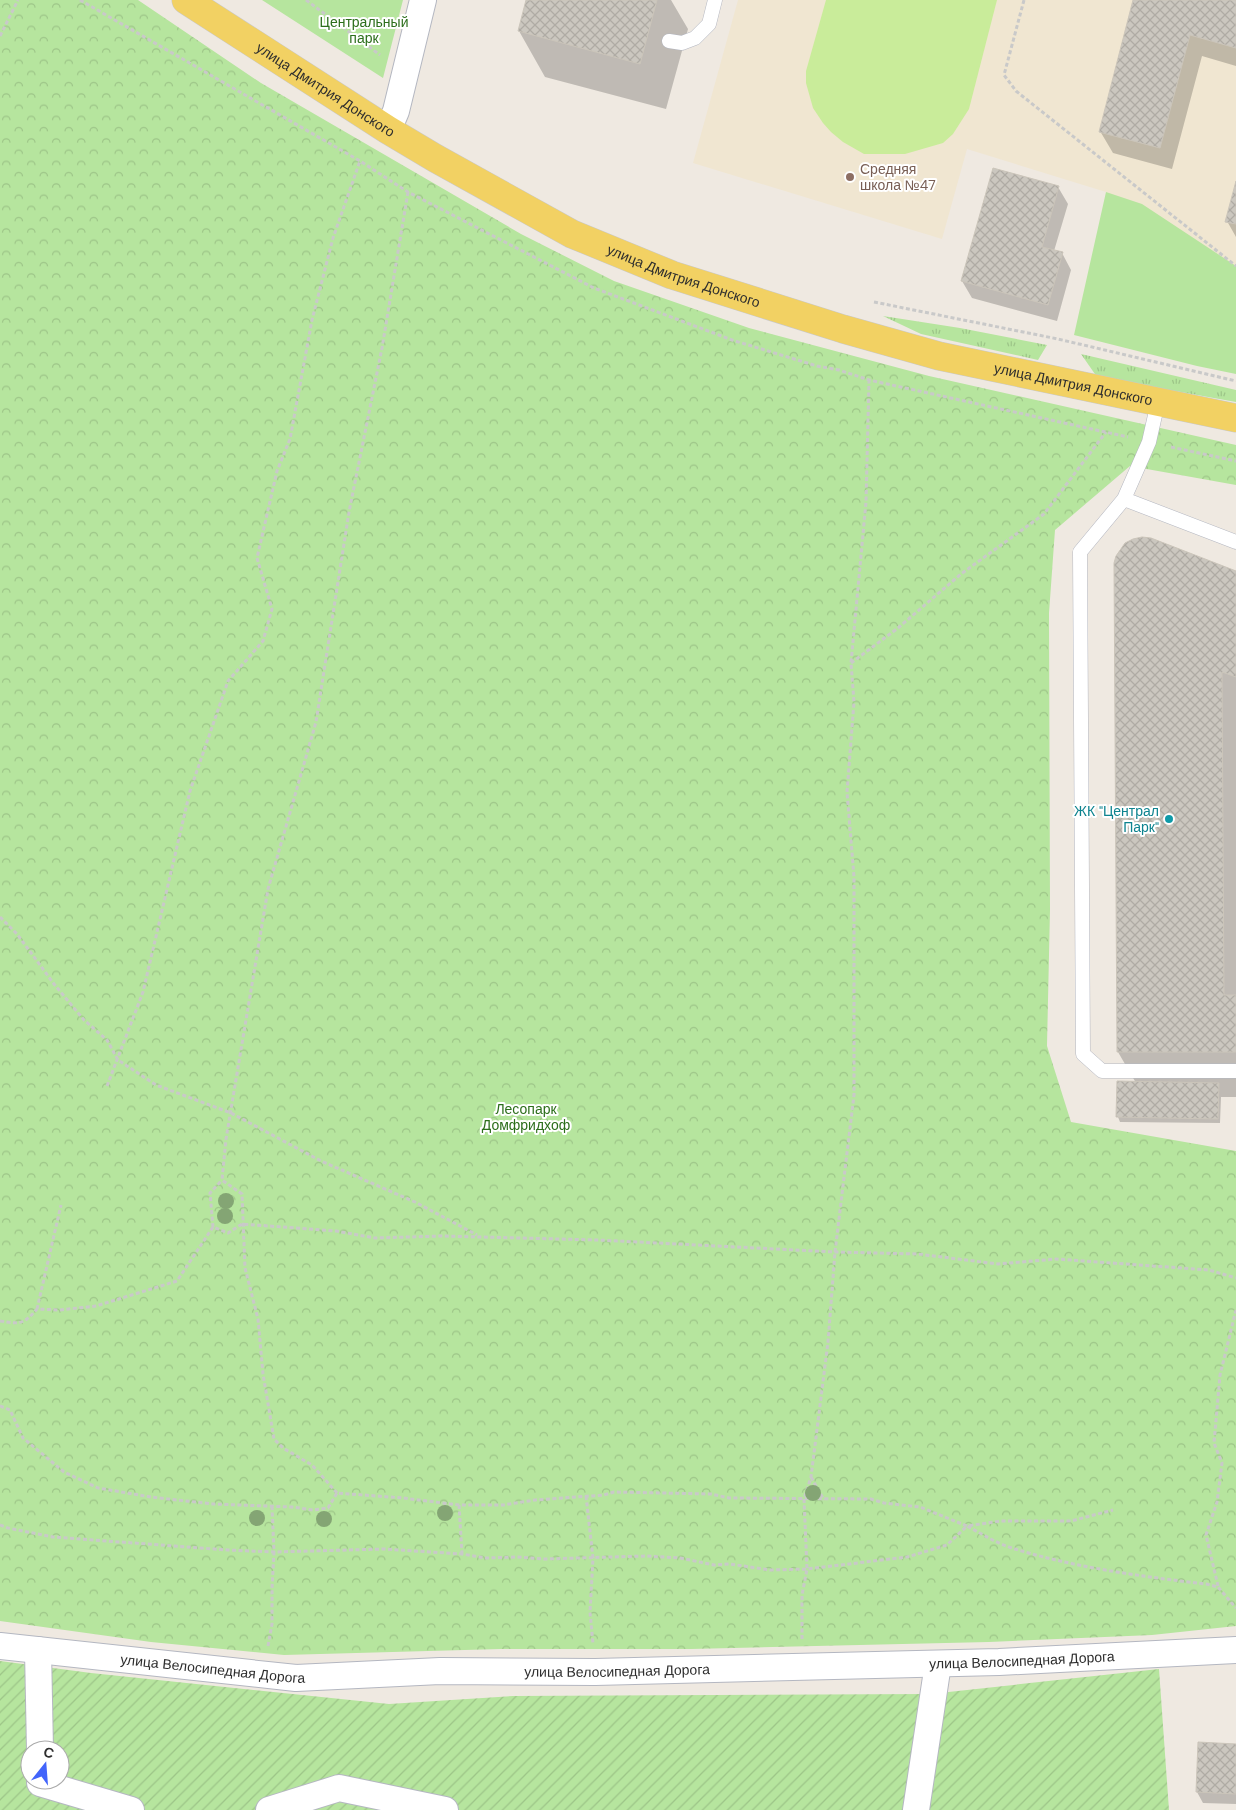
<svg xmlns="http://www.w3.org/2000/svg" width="1236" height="1810" font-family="'DM Sans',sans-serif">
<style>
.education{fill:#f0e6d1}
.grass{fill:url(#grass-tufts)}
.forest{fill:url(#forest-crowns)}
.park{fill:#b6e59e}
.garden{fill:url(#garden-furrows);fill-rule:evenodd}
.pitch{fill:#c9ec9a}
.shadow{fill:#0003}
.building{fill:url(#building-cross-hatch);stroke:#cbc5ba}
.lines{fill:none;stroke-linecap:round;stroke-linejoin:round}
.service-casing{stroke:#b4b7c1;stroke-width:15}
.minor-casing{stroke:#b4b7c1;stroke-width:28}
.primary-casing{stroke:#c9c9c9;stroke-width:29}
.path{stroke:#c9c9c9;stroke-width:3;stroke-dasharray:4 2.5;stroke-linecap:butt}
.service{stroke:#fff;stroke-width:14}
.minor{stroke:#fff;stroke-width:26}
.primary{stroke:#f2d163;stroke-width:28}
.tree{fill:#84a574}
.education-dot{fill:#8d6e63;stroke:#fff;stroke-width:2}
.culture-dot{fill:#0f9aa8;stroke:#fff;stroke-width:2}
.labels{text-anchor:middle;stroke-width:4;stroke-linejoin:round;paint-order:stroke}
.park-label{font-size:14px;fill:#2c6e1b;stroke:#fff}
.street-label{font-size:14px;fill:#2e2e2e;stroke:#fff}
.education-label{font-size:14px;fill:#785e54;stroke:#fff;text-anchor:start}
.culture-label{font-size:14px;fill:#0d838f;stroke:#fff;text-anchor:end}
</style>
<defs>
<pattern id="grass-tufts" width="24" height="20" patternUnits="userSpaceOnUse" patternTransform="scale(1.25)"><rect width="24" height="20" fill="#b6e59e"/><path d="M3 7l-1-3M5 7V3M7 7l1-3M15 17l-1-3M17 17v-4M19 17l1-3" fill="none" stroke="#9dc588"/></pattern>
<pattern id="forest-crowns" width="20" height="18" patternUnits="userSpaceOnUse" patternTransform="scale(1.25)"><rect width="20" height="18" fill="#b6e59e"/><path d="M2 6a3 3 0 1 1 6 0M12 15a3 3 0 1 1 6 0" fill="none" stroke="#9dc588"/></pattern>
<pattern id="garden-furrows" width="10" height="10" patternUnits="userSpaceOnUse" patternTransform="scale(1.25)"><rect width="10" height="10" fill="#b6e59e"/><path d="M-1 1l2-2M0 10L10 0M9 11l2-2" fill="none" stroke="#9dc588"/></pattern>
<pattern id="building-cross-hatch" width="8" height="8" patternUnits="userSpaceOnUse" patternTransform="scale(1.25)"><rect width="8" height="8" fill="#cbc7bf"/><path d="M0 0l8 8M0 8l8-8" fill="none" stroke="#afaba4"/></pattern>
</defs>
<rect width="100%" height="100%" fill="#efe9e1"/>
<path class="education" d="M 738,0 L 1236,0 L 1236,367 L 1106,192 L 967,149 L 942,239 L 693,163 Z"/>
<path class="grass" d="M 883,316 L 960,328 L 1047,345 L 1038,360 L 921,334 Z
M 1081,354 L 1236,390 L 1236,402 L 1097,377 Z"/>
<path class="forest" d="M 0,0 L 138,0 L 261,83 L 521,234 L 614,281 L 749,328 L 929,376 L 1236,445 L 1236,485 L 1130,466 L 1055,530 L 1049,613 L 1050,910 L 1047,1046 L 1071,1122 L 1236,1151 L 1236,1626 L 1152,1635 L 989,1642 L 691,1649 L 501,1649 L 284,1655 L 151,1642 L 0,1621 Z"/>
<path class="park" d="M 262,0 L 403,0 L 383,78 Z
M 1106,192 L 1142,204 L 1236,266 L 1236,374 L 1197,366 L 1074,335 Z"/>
<path class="garden" d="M 0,1661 L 91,1673 L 389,1704 L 513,1696 L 930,1694 L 1159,1669 L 1169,1810 L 0,1810 ZM 30,1750 L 60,1750 L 60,1780 L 30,1780 Z"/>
<path class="pitch" d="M 826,0 L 997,0 L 969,109 L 953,134 L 943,143 L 905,154 L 864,154 L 843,142 L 831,132 L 823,123 L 813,108 L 806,83 L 806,71 Z"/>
<path class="shadow" d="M 527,0 L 671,0 L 688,29 L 666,109 L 545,77 L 519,31 Z
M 1134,0 L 1236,0 L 1236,66 L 1202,56 L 1172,169 L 1113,153 L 1100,131 Z
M 1236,186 L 1236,237 L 1227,221 Z
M 1058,187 L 1068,204 L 1054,251 L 1062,253 L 1071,270 L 1057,321 L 972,298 L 962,281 Z
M 1236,572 L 1236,1097 L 1221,1097 L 1220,1123 L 1120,1122 L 1118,1117 L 1136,1083 L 1118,1052 Z
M 1236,1745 L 1236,1804 L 1203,1803 L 1197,1792 Z"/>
<path class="building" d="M 526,0 L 657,0 L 640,64 L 518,31 Z
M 1133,0 L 1236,0 L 1236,48 L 1190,35 L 1160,148 L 1099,132 Z
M 993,168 L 1059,186 L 1042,247 L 1063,252 L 1048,305 L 961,281 Z
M 1236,181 L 1236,224 L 1225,222 Z
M 1142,537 L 1151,538 L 1236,571 L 1236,677 L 1222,672 L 1224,995 L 1236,995 L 1236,1052 L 1117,1052 L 1114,563 L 1116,556 L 1125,543 L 1133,539 Z
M 1117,1081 L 1219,1083 L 1218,1119 L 1116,1117 Z
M 1198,1742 L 1236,1744 L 1236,1794 L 1196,1792 Z"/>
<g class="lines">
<g class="service-casing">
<path id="service" d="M 669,41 L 682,43 L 695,38 L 709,24 L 715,0
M 1158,402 L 1149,442 L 1124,499 L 1080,552 L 1083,1054 L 1102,1071 L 1236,1071
M 1124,499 L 1236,542"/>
</g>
<g class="minor-casing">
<g id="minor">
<path d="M 388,130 L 396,111 L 423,0"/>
<path id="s1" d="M 0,1646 L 296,1678 L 440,1671 L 595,1672 L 999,1662 L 1236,1650"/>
<path d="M 38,1650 L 40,1750"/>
<path d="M 40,1780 L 40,1783 L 131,1810"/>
<path d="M 269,1810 L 339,1788 L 445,1810"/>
<path d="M 916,1810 L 938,1664"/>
</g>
</g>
<g class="primary-casing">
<g id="primary">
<path id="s2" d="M 186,0 L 388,130 L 435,158 L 572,234 L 672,275 L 843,329 L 939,356 L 1236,418"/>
</g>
</g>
<path class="path" d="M 80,0 L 360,161 L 408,192 L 594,288 L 732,340 L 817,366 L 839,370 L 869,380 L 1128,437
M 306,0 L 380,55
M 1024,0 L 1004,75 L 1016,91 L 1236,266
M 0,36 L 18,0
M 874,302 L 1058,339 L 1236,381
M 1171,447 L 1236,461
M 851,663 L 898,628 L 961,574 L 1044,514 L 1106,432
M 0,917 L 17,934 L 54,984 L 84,1020 L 107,1040 L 118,1060 L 156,1085 L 231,1113 L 321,1161 L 415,1202 L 477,1235
M 107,1086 L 143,992 L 190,791 L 228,681 L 263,641 L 272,609 L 257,558 L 277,471 L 290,439 L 312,320 L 333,238 L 360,161
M 213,1227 L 210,1193 L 222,1180
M 37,1309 L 61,1205
M 0,1321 C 20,1324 23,1325 37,1309 L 60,1310 L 96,1306 L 177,1281 L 213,1227 L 228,1233 L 242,1224 L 336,1231 L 375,1238 L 442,1236 L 598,1240 L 835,1252 L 918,1254 L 998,1264 L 1056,1259 L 1209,1270 L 1236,1278
M 0,1406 L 10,1410 L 23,1438 L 64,1472 L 98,1488 L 151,1497 L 213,1504 L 292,1507 L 313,1510 L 328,1508 L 337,1493 L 403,1498 L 459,1505 L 503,1505 L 535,1500 L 604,1495 L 614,1492 L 711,1494 L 729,1498 L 871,1499 L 884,1503 L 920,1507 L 967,1526 L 1001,1521 L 1071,1521 L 1113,1510
M 811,1477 L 824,1500
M 337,1493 L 312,1465 L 283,1448 L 274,1439 L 263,1374 L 258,1319 L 245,1268 L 242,1194 L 222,1180 L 226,1139 L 268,889 L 316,722 L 349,512 L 382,348 L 408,192
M 586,1496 L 593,1558 L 590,1612 L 593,1644
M 459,1505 L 462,1554
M 0,1525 L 8,1528 L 53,1537 L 228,1550 L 274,1552 L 384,1549 L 462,1554 L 486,1558 L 517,1557 L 544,1559 L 646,1556 L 680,1558 L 714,1565 L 730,1564 L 770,1570 L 807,1569 L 907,1557 L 947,1545 L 967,1526 C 982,1534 996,1543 1012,1548 C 1071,1567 1145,1577 1206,1584 L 1218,1587 L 1236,1608
M 1218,1586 L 1206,1535 L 1217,1502 L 1222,1463 L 1214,1443 L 1220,1375 L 1236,1310
M 802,1639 L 802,1595 L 807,1569 L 804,1499 L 811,1477 L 828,1342 L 835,1252 L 854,1095 L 854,877 L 847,792 L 854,702 L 851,663 L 866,502 L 869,380
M 268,1646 L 272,1624 L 272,1588 L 274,1552 L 272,1507"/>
<use href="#service" class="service"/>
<use href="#minor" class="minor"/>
<use href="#primary" class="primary"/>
</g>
<g class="tree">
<circle cx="226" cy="1201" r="8"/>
<circle cx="225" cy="1216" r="8"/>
<circle cx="813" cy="1493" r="8"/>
<circle cx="445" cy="1513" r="8"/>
<circle cx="257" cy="1518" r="8"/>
<circle cx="324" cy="1519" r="8"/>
</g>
<circle class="education-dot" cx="850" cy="177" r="5"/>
<circle class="culture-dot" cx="1169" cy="819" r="5"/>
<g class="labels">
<g class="park-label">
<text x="364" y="27">Центральный<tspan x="364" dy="16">парк</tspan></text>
<text x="526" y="1114">Лесопарк<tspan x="526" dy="16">Домфридхоф</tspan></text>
</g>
<g class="street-label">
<text dy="5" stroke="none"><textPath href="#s2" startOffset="166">улица Дмитрия Донского</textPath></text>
<text dy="5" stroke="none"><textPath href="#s2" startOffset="571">улица Дмитрия Донского</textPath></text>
<text dy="5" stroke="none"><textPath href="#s2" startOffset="976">улица Дмитрия Донского</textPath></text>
<text dy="5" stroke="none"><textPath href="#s1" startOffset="1024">улица Велосипедная Дорога</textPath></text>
<text dy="5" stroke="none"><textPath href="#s1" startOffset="214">улица Велосипедная Дорога</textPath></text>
<text dy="5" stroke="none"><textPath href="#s1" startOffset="619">улица Велосипедная Дорога</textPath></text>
</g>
<g class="education-label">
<text x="860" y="174">Средняя<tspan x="860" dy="16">школа №47</tspan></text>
</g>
<g class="culture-label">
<text x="1159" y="816">ЖК "Централ<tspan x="1159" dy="16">Парк"</tspan></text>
</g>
</g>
<g transform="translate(45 1765) rotate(17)"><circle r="24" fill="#ffffff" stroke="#ababab"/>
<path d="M0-4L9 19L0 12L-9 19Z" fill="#4264fb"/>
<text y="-8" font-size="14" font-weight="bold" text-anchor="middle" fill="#2e2e2e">С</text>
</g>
</svg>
